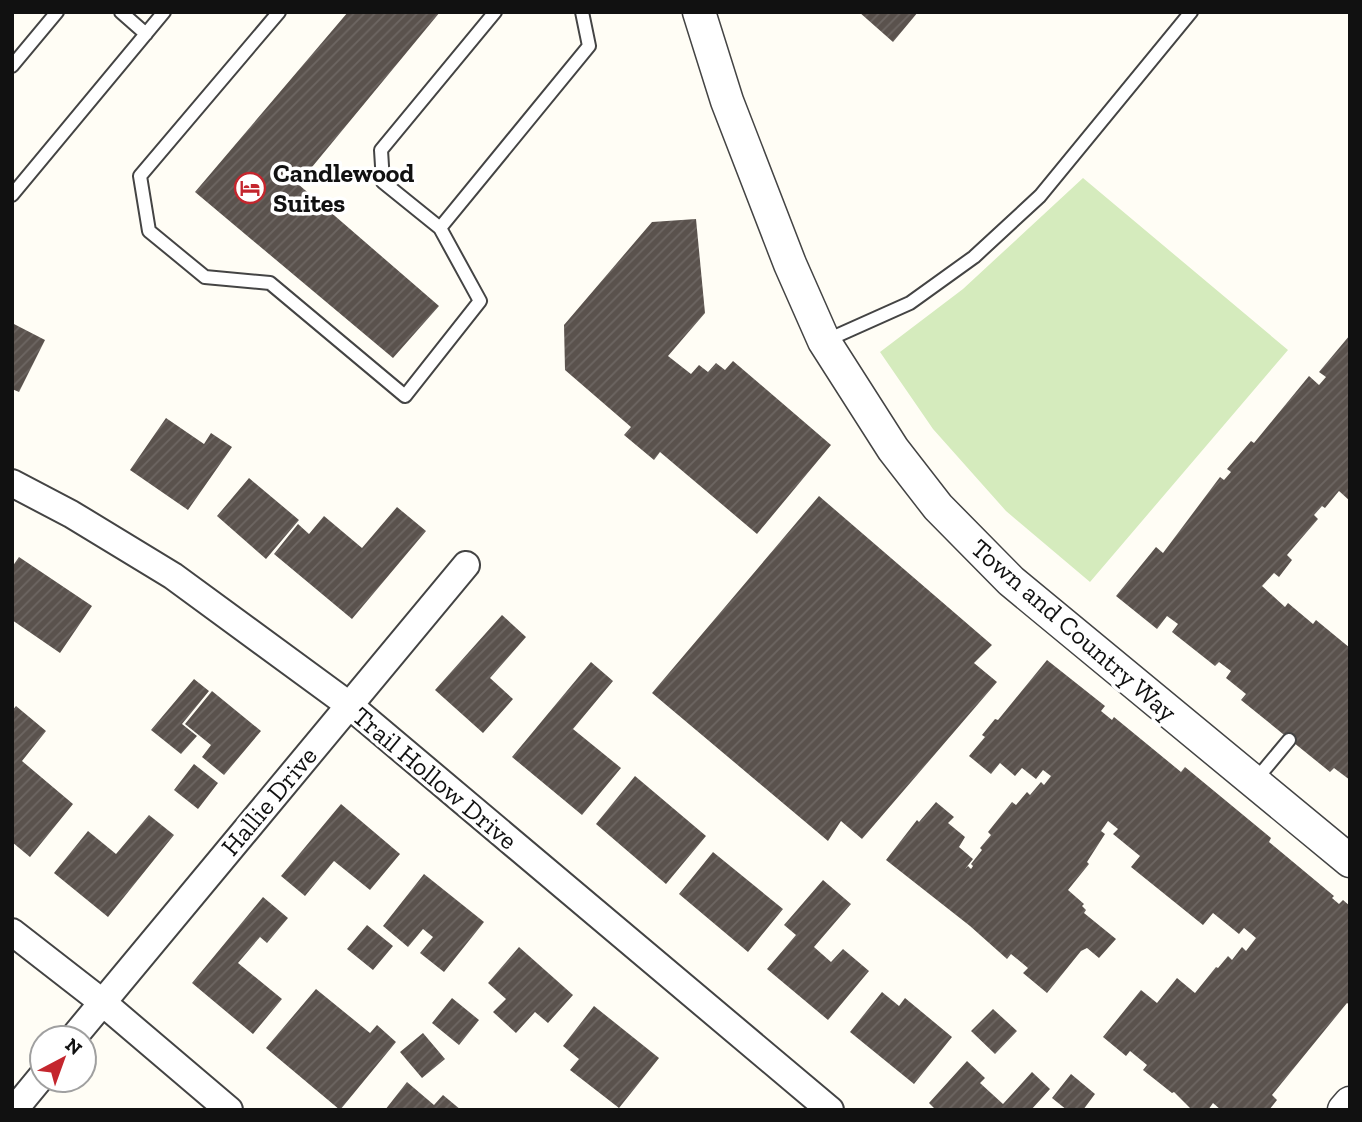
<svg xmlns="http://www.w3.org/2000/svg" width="1362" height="1122" font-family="'Zilla Slab',serif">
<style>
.grass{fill:#d5ebbd}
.building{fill:url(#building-hatch)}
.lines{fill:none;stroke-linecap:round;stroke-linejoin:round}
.service-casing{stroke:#444;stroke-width:16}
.minor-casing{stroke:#444;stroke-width:30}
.tertiary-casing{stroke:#444;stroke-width:35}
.service{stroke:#fff;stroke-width:12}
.minor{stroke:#fff;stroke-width:26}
.tertiary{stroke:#fff;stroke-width:32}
.labels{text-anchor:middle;stroke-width:7;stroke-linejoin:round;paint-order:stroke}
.poi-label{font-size:26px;font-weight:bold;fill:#111;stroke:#fff;text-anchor:start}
.street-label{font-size:26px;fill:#111;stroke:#fff}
</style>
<defs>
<pattern id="building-hatch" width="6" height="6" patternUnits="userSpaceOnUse" patternTransform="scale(1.75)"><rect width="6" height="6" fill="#5a524d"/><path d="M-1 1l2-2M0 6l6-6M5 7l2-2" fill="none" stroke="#6d6662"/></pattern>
</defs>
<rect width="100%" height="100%" fill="#fffdf5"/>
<path class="grass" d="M 1083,178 L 1288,350 L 1090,582 L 1006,511 L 933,429 L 880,352 L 963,289 Z"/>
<path class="building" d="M 348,12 L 440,12 L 298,184 L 439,306 L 393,358 L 195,192 Z
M 859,12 L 918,12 L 893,42 Z
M 696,219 L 705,313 L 668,356 L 691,374 L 699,365 L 708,372 L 716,363 L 725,370 L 733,361 L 831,445 L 757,534 L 660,452 L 654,460 L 624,435 L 631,427 L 565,370 L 564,325 L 652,222 Z
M 12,323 L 45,340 L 19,392 L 12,389 Z
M 1350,335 L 1350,501 L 1339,491 L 1325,508 L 1322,506 L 1314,515 L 1318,519 L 1287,555 L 1292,560 L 1279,577 L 1274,573 L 1262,586 L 1285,607 L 1288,603 L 1313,624 L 1316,620 L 1350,648 L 1350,780 L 1334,768 L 1330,772 L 1241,700 L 1246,694 L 1226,678 L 1231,671 L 1219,662 L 1215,666 L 1172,632 L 1178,624 L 1167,616 L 1157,629 L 1116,596 L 1156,547 L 1163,553 L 1220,477 L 1224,480 L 1231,472 L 1227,469 L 1251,441 L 1254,443 L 1309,376 L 1319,385 L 1326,377 L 1319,372 Z
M 166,418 L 204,444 L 211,433 L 232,447 L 188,510 L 130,470 Z
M 249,478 L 299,520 L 266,559 L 217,516 Z
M 819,496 L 992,645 L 974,663 L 997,682 L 862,839 L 841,821 L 828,841 L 652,693 Z
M 397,507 L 426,531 L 352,619 L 274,554 L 298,524 L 309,534 L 324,516 L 362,548 Z
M 19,557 L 92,606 L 60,653 L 12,620 L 12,567 Z
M 502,615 L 526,637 L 490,678 L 513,699 L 483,733 L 435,690 Z
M 1047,660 L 1105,706 L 1101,711 L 1112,720 L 1114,717 L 1181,772 L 1185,767 L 1271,838 L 1269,842 L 1334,896 L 1332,898 L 1339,904 L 1343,900 L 1350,906 L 1350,1005 L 1347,1003 L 1272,1095 L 1277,1100 L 1269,1110 L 1221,1110 L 1213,1103 L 1208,1110 L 1192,1110 L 1174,1092 L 1172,1093 L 1143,1070 L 1147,1065 L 1130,1051 L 1126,1056 L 1103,1037 L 1141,990 L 1157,1003 L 1177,978 L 1195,993 L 1216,967 L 1218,968 L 1228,956 L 1232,960 L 1242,947 L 1246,951 L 1256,938 L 1244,928 L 1239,934 L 1213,913 L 1203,925 L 1131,867 L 1140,856 L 1113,834 L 1118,829 L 1108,821 L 1101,831 L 1105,834 L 1087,862 L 1089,864 L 1068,890 L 1084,904 L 1082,906 L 1086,910 L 1084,913 L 1116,939 L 1099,958 L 1087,948 L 1081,951 L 1047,993 L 1023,973 L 1028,968 L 1011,954 L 1007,959 L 970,926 L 886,860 L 917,820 L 919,822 L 936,802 L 954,817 L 948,823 L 965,837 L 959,847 L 973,859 L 965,869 L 968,866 L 971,869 L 973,866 L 971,864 L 982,850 L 980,848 L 991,835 L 988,832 L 1012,802 L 1016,805 L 1027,792 L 1030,795 L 1041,782 L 1044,785 L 1051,776 L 1043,770 L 1036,779 L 1022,768 L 1015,776 L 1000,763 L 991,774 L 969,756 L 985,737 L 982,735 L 995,719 L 998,720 Z
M 591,662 L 613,681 L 573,729 L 621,768 L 582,815 L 512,757 Z
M 194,679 L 209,691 L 182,724 L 197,736 L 181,754 L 151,730 Z
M 212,691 L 261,731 L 224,775 L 202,757 L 211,745 L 185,724 Z
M 16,706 L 46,731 L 22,761 L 73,804 L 30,857 L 12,842 L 12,711 Z
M 194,764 L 218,783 L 198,809 L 174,790 Z
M 635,776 L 706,836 L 666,884 L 596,824 Z
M 341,804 L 400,854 L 370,890 L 334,861 L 305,896 L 281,876 Z
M 149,815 L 174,835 L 108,917 L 54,873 L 88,831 L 116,854 Z
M 713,852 L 783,909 L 748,952 L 679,894 Z
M 424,874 L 484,922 L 444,972 L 420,953 L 433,937 L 423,929 L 408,947 L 383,926 Z
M 823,880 L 851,904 L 814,947 L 831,962 L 843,949 L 869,971 L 828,1020 L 767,969 L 796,935 L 784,925 Z
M 263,897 L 288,918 L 267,943 L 260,937 L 238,963 L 282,999 L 253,1034 L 192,983 Z
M 367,925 L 393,946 L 373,970 L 347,949 Z
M 519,947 L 573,995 L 548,1023 L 535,1012 L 516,1033 L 493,1012 L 506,999 L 488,983 Z
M 316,989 L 370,1033 L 377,1025 L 396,1042 L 340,1110 L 266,1048 Z
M 882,992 L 899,1006 L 905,998 L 952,1037 L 914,1084 L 850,1032 Z
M 452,998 L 479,1020 L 459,1045 L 432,1023 Z
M 594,1006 L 659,1058 L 619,1108 L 570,1070 L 579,1059 L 563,1046 Z
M 993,1009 L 1017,1031 L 995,1054 L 971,1031 Z
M 423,1033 L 445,1059 L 422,1078 L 400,1052 Z
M 967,1061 L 985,1078 L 980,1083 L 1003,1104 L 1032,1072 L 1050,1089 L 1031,1110 L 936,1110 L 929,1103 Z
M 1071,1074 L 1095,1094 L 1083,1110 L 1067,1110 L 1052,1098 Z
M 407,1082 L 434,1105 L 443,1095 L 461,1110 L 385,1110 Z"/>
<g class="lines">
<g class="service-casing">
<path id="service" d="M 121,12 L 146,34
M 279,12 L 140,176 L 149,231 L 205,277 L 270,283 L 405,396 L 480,301 L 440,228 L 589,46 L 582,12
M 12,66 L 57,12
M 12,195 L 164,12
M 440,228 L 383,182 L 381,150 L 495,12
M 825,341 L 910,303 L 974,257 L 1040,196 L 1191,12
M 1254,782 L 1289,740"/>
</g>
<g class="minor-casing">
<path id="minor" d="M 12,483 L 71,514 L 173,576 L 349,705 L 830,1110
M 12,932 L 102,1002 L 229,1110
M 73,1038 L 466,565
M 14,1110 L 42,1076"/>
</g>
<g class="tertiary-casing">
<path id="tertiary" d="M 699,12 L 727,101 L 790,264 L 824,341 L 893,449 L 938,507 L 1011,581 L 1350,861
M 1344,1110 L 1350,1103"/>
</g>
<use href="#service" class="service"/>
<use href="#minor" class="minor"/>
<use href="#tertiary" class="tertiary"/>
</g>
<defs>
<g id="hotel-ring" transform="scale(1.575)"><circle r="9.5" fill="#fff" stroke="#c4262e" stroke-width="1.5"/><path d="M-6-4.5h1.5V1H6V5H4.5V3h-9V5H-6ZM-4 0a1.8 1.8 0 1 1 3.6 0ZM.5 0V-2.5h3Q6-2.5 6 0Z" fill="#c4262e"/></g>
</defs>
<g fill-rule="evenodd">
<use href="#hotel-ring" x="250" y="188"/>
</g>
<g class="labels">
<g class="poi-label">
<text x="273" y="182">Candlewood<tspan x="273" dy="30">Suites</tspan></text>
</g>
<g class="street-label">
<text transform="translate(1074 630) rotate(41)" y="9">Town and Country Way</text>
<text transform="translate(435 778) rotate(40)" y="9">Trail Hollow Drive</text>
<text transform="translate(269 801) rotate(-50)" y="9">Hallie Drive</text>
</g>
</g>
<rect width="1362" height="1122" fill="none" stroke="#111111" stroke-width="28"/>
<g transform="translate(63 1059) rotate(41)"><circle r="33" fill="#ffffff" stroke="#a0a0a0" stroke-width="2"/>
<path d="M0-5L12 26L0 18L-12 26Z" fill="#c4262e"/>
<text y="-10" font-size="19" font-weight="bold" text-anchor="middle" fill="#111111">N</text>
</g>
</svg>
